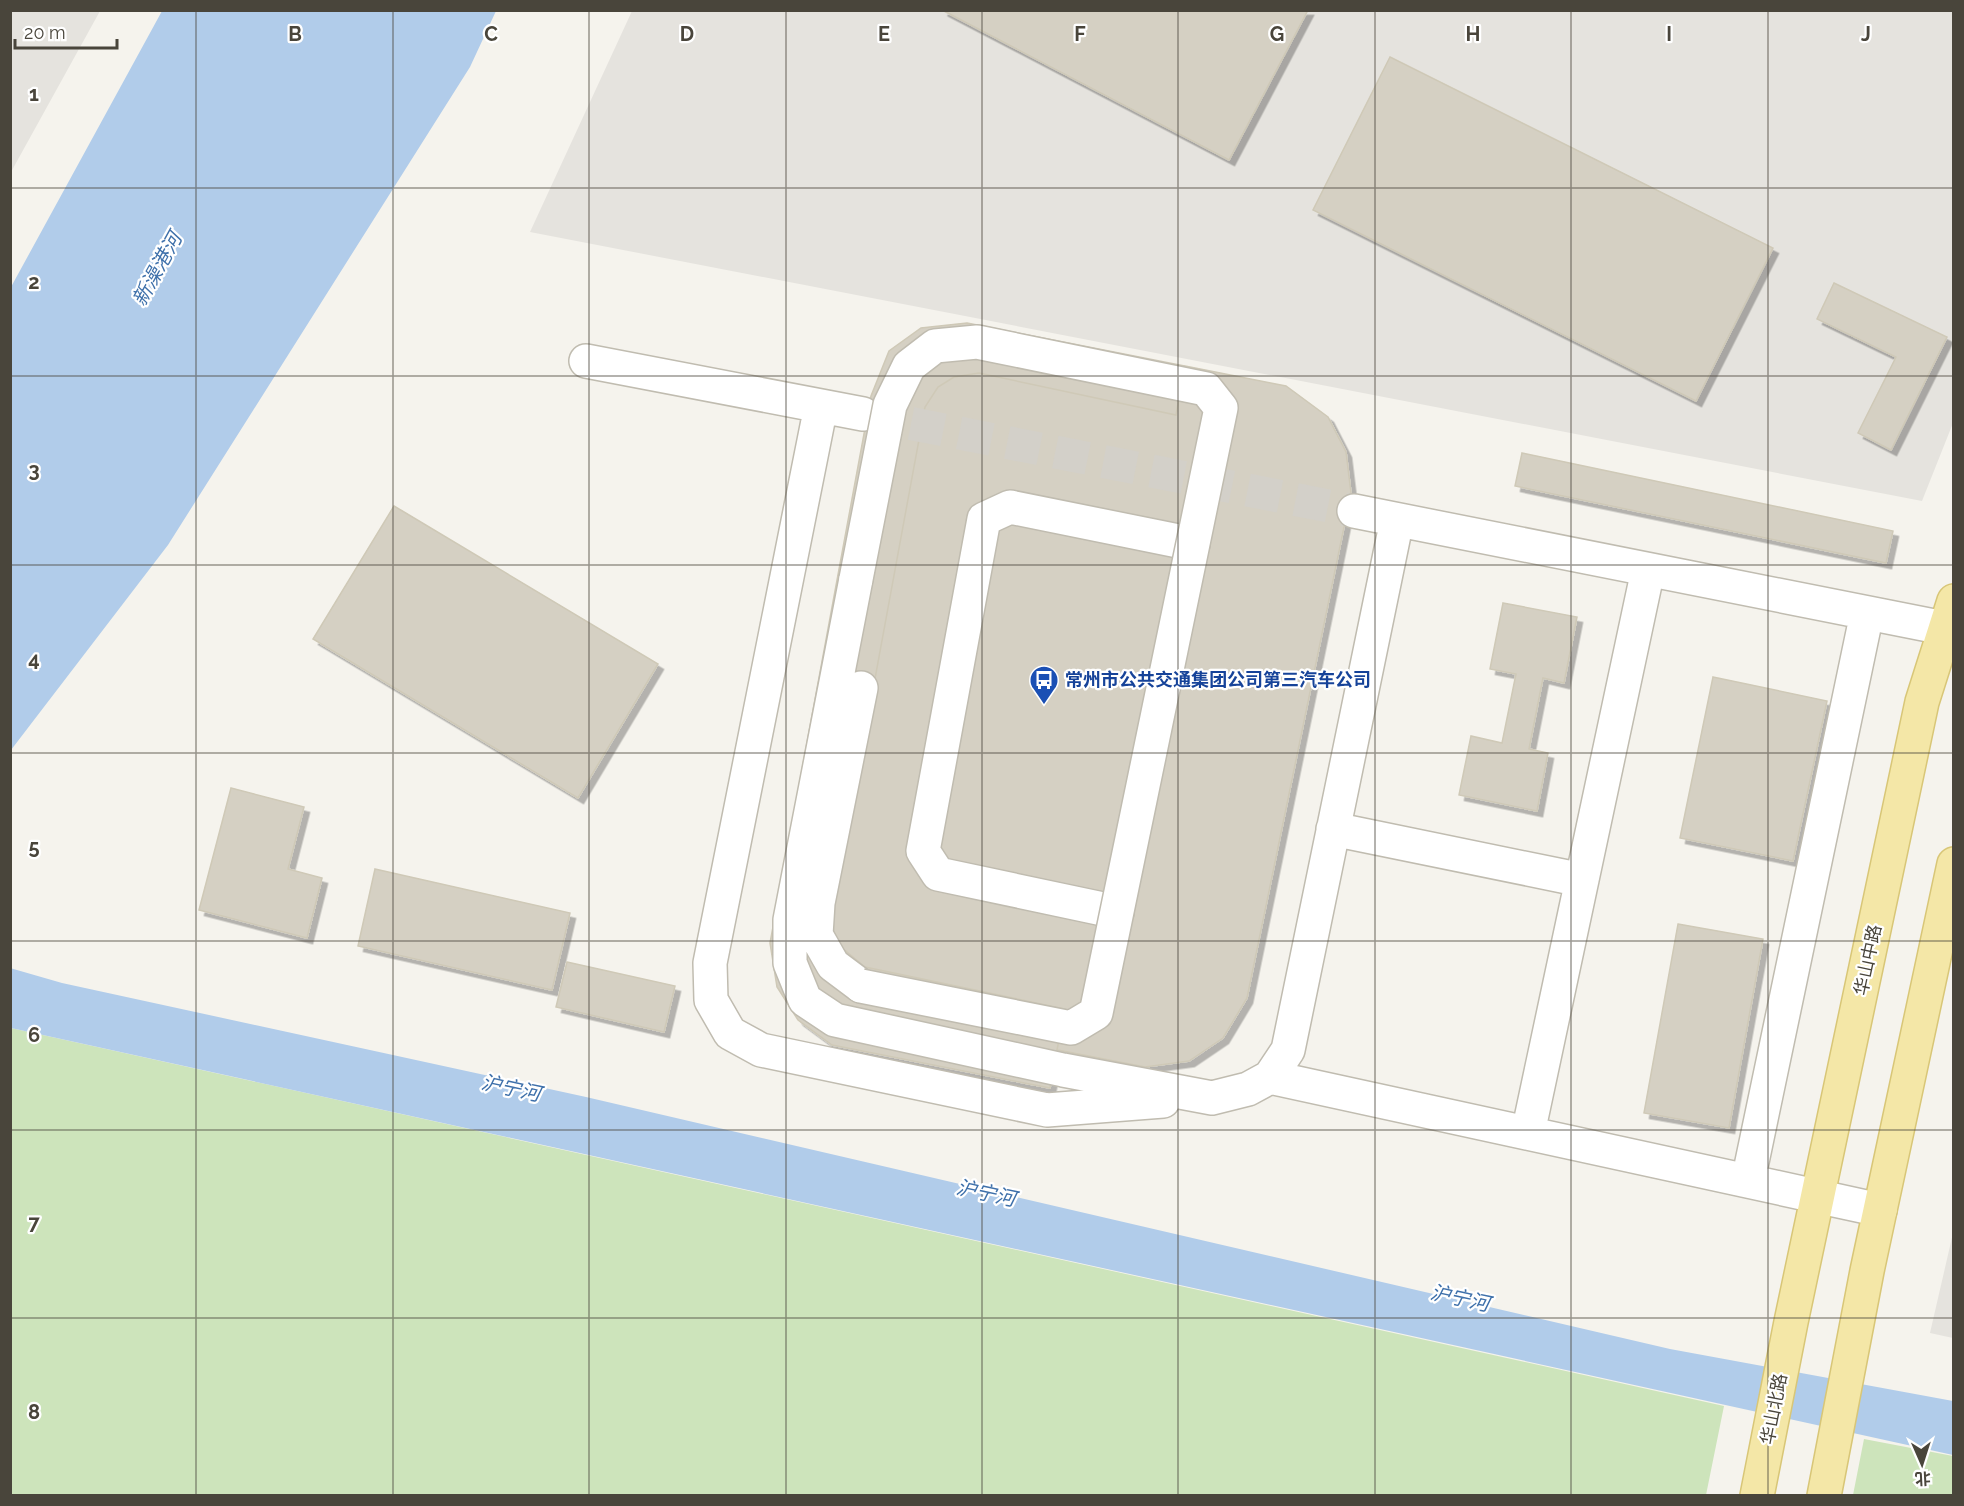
<svg xmlns="http://www.w3.org/2000/svg" width="1964" height="1506" font-family="Raleway,'Noto Sans SC',sans-serif">
<style>
.industrial{fill:#e5e3de}
.green{fill:#cde4bb}
.water{fill:#b1ccea}
.building{fill:#d5d0c3;stroke:#cfc9b7;stroke-width:1.5;filter:url(#shadow)}
.lines{fill:none;stroke-linecap:round;stroke-linejoin:round}
.minor-tunnel{stroke:#d3d0c9;stroke-width:33;stroke-dasharray:33 16;stroke-linecap:butt}
.minor-casing{stroke:#c0bcb0;stroke-width:36}
.major-casing{stroke:#d8c677;stroke-width:36}
.minor{stroke:#fff;stroke-width:33}
.major{stroke:#f4e7a7;stroke-width:33}
.minor-bridge-casing{stroke:#c0bcb0;stroke-width:36;stroke-linecap:butt}
.minor-bridge{stroke:#fff;stroke-width:33}
.grid{fill:none;stroke:#49453b;stroke-width:1.5;stroke-opacity:0.55}
.labels{text-anchor:middle;stroke-width:4.5;stroke-linejoin:round;paint-order:stroke}
.transit-label{font-size:18px;font-weight:bold;fill:#164399;stroke:#fff;text-anchor:start}
.street-label{font-size:18px;fill:#49453b;stroke:#fff}
.water-label{font-size:20px;font-style:italic;fill:#3e70aa;stroke:#fff}
.grid-label{font-size:20px;text-anchor:middle;font-weight:bold;fill:#49453b;stroke:#fff;stroke-width:4.5;stroke-linejoin:round;paint-order:stroke}
</style>
<defs>
<filter id="shadow"><feDropShadow dx="5.5" dy="5.5" stdDeviation="0" flood-color="#0004"/></filter>
</defs>
<rect width="100%" height="100%" fill="#f5f3ed"/>
<path class="industrial" d="M 11,10 L 100,11 L 11,172 L 10,11 Z
M 632,11 L 1953,11 L 1953,423 L 1922,501 L 530,232 Z
M 1953,1233 L 1954,1338 L 1953,1338 L 1930,1333 Z"/>
<path class="green" d="M 11,1028 L 1724,1406 L 1706,1495 L 11,1496 Z
M 1864,1439 L 1953,1456 L 1953,1495 L 1853,1495 Z"/>
<path class="water" d="M 162,11 L 496,11 L 470,67 L 168,545 L 11,750 L 11,287 Z
M 10,968 L 62,983 L 586,1097 L 1670,1349 L 1953,1401 L 1953,1455 L 11,1028 Z"/>
<path class="building" d="M 942,10 L 1308,10 L 1229,160 Z
M 1390,57 L 1773,248 L 1696,401 L 1313,210 Z
M 1834,283 L 1947,337 L 1891,450 L 1858,433 L 1896,357 L 1817,319 Z
M 967,323 L 1286,386 L 1328,417 L 1346,452 L 1351,493 L 1247,998 L 1223,1038 L 1189,1061 L 1145,1067 L 1057,1050 L 1050,1088 L 832,1045 L 798,1020 L 777,987 L 770,943 L 871,396 L 889,351 L 921,328 Z
M 1185,366 L 1286,386 L 1328,417 L 1346,452 L 1351,493 L 1247,998 L 1223,1038 L 1189,1061 L 1145,1067 L 1057,1050 L 1065,1009 L 865,967 L 841,947 L 830,923 L 925,407 L 938,387 L 954,377 L 979,373 L 1176,415 Z
M 1522,453 L 1893,531 L 1886,563 L 1515,486 Z
M 394,506 L 658,664 L 578,798 L 313,639 Z
M 1503,603 L 1577,617 L 1564,683 L 1543,678 L 1529,749 L 1548,753 L 1537,811 L 1459,795 L 1471,736 L 1502,743 L 1516,674 L 1490,669 Z
M 1713,677 L 1827,701 L 1793,861 L 1680,838 Z
M 231,788 L 304,807 L 288,869 L 322,878 L 307,938 L 199,910 Z
M 375,869 L 570,913 L 552,990 L 358,946 Z
M 1678,924 L 1763,939 L 1729,1128 L 1644,1113 Z
M 567,962 L 675,986 L 664,1032 L 556,1007 Z"/>
<g class="lines">
<path class="minor-tunnel" d="M 863,414 L 1354,511"/>
<g class="minor-casing">
<path id="minor" d="M 586,361 L 863,414
M 821,406 L 710,963 L 711,1000 L 730,1033 L 761,1050 L 1047,1110 L 1163,1101
M 1354,511 L 1954,630
M 856,579 L 790,920 L 790,963 L 805,1000 L 835,1020 L 1063,1070 L 1212,1098 L 1248,1089 L 1270,1077 L 1880,1210
M 1333,829 L 1582,880
M 1117,912 L 938,874 L 923,851 L 984,519 L 1010,507 L 1193,544
M 861,986 L 833,965 L 816,935 L 818,903 L 861,688
M 1270,1077 L 1288,1050 L 1397,520
M 1528,1133 L 1648,570
M 1748,1181 L 1867,613"/>
</g>
<g class="major-casing">
<path id="major" d="M 1757,1496 L 1791,1322 L 1922,702 L 1954,601
M 1824,1496 L 1867,1271 L 1954,864"/>
</g>
<use href="#minor" class="minor"/>
<use href="#major" class="major"/>
<g class="minor-bridge-casing">
<path id="minor-bridge" d="M 856,579 L 890,405 L 909,366 L 935,346 L 977,342 L 1206,389 L 1221,408 L 1096,1013 L 1071,1028 L 861,986"/>
</g>
<use href="#minor-bridge" class="minor-bridge"/>
</g>
<path class="grid" d="M 196,10 L 196,1496M 393,10 L 393,1496M 589,10 L 589,1496M 786,10 L 786,1496M 982,10 L 982,1496M 1178,10 L 1178,1496M 1375,10 L 1375,1496M 1571,10 L 1571,1496M 1768,10 L 1768,1496M 10,188 L 1954,188M 10,376 L 1954,376M 10,565 L 1954,565M 10,753 L 1954,753M 10,941 L 1954,941M 10,1130 L 1954,1130M 10,1318 L 1954,1318"/>
<defs>
<g id="bus-pin" transform="scale(1.5)"><path d="M0 17L-7.5 6A9.5 9.5 0 1 1 7.5 6Z" fill="#1a4fb4" stroke="#fff"/><path d="M-5-6H5V4H4V6H2V4H-2V6H-4V4H-5ZM-3.5-4V0h7V-4ZM-3.5 1.2v1.5H-2V1.2ZM2 1.2v1.5H3.5V1.2Z" fill="#fff"/></g>
</defs>
<g fill-rule="evenodd">
<use href="#bus-pin" x="1044" y="680"/>
</g>
<g class="labels">
<g class="transit-label">
<text x="1065" y="686">常州市公共交通集团公司第三汽车公司</text>
</g>
<g class="street-label">
<text transform="translate(1868 960) rotate(-78)" y="6">华山中路</text>
<text transform="translate(1774 1409) rotate(-79)" y="6">华山北路</text>
</g>
<g class="water-label">
<text transform="translate(157 269) rotate(-61)" y="7">新澡港河</text>
<text transform="translate(511 1088) rotate(12)" y="7">沪宁河</text>
<text transform="translate(986 1193) rotate(12)" y="7">沪宁河</text>
<text transform="translate(1460 1298) rotate(12)" y="7">沪宁河</text>
</g>
</g>
<g class="grid-label">
<text x="295" y="41">B</text>
<text x="491" y="41">C</text>
<text x="687" y="41">D</text>
<text x="884" y="41">E</text>
<text x="1080" y="41">F</text>
<text x="1277" y="41">G</text>
<text x="1473" y="41">H</text>
<text x="1669" y="41">I</text>
<text x="1866" y="41">J</text>
<text x="34" y="101">1</text>
<text x="34" y="289">2</text>
<text x="34" y="477">3</text>
<text x="34" y="666">4</text>
<text x="34" y="854">5</text>
<text x="34" y="1042">6</text>
<text x="34" y="1230">7</text>
<text x="34" y="1419">8</text>
</g>
<rect width="1964" height="1506" fill="none" stroke="#49453b" stroke-width="24"/>
<g transform="translate(1922 1464) rotate(177)" stroke="#ffffff" stroke-width="4.5" paint-order="stroke">
<path d="M0-4.5L10 22L0 15L-10 22Z" fill="#49453b"/>
<text y="-9" font-size="16" font-weight="bold" text-anchor="middle" fill="#49453b">北</text>
</g>
<path d="M15 39v9h102v-9" fill="none" stroke="#49453b" stroke-width="3"/>
<text x="24" y="39" font-size="18" fill="#49453b" stroke="#ffffff" stroke-width="4.5" paint-order="stroke">20 m</text>
</svg>
